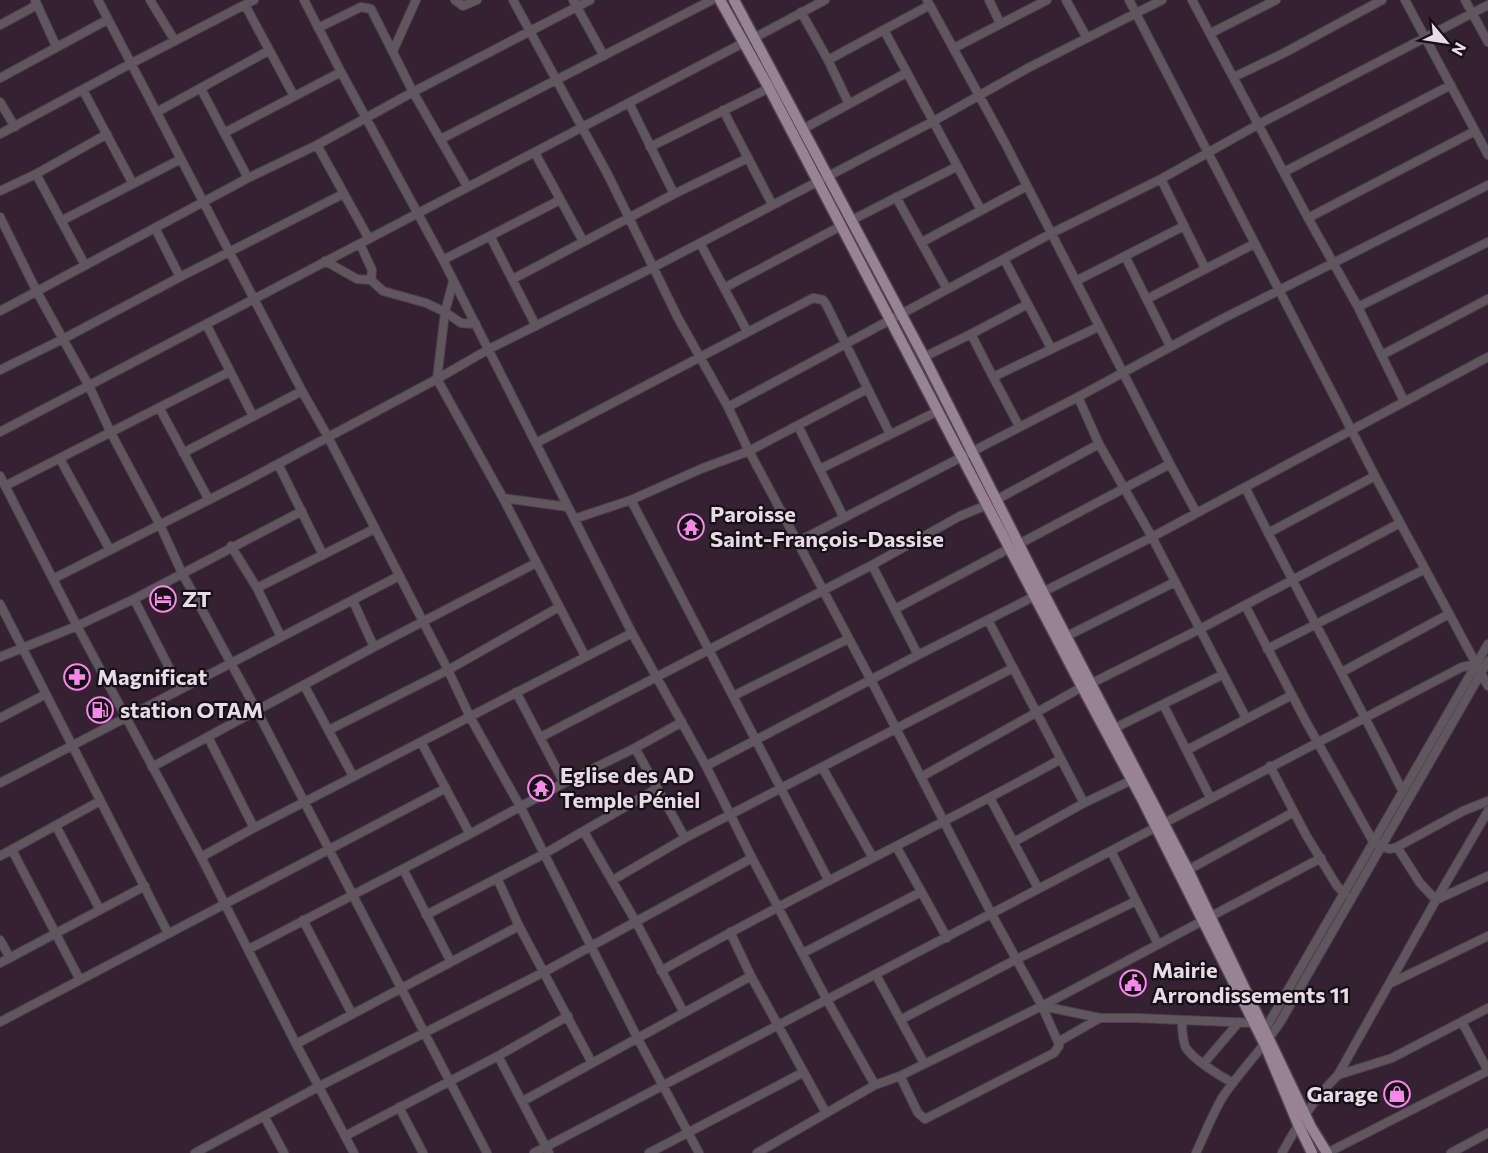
<svg xmlns="http://www.w3.org/2000/svg" width="1488" height="1153" font-family="Commissioner,sans-serif">
<style>
.lines{fill:none;stroke-linecap:round;stroke-linejoin:round}
.minor-casing{stroke:#51404f;stroke-width:10}
.major-casing{stroke:#51404f;stroke-width:13}
.minor{stroke:#60575e;stroke-width:8}
.major{stroke:#968393;stroke-width:10}
.labels{text-anchor:middle;stroke-width:4.5;stroke-linejoin:round;paint-order:stroke}
.poi-label{font-size:22px;font-weight:bold;fill:#e7dbe5;stroke:#170f16;text-anchor:start}
</style>
<rect width="100%" height="100%" fill="#342232"/>
<g class="lines">
<g class="minor-casing">
<path id="minor" d="M 35,0 L 56,46
M 98,0 L 302,391 L 328,437 L 448,670 L 470,717 L 521,808 L 638,1039 L 699,1153
M 150,0 L 175,41
M 304,0 L 341,72 L 443,260 L 632,633 L 706,766 L 752,858 L 827,1000 L 875,1085
M 455,0 L 463,6 L 477,0
M 513,0 L 608,175 L 678,318 L 728,407 L 749,451 L 871,680 L 991,913 L 1042,1006 L 1058,1042 L 1059,1046 L 1054,1053 L 925,1119 L 918,1113 L 900,1076
M 573,0 L 604,56
M 927,0 L 1005,143 L 1170,464 L 1196,512
M 989,0 L 1000,23
M 1066,0 L 1087,38
M 1129,0 L 1337,402 L 1375,476 L 1488,686
M 1192,0 L 1308,218 L 1358,307 L 1404,401
M 1405,0 L 1488,155
M 1465,0 L 1488,42
M 245,5 L 294,96
M 801,12 L 828,60 L 849,104
M 0,25 L 37,5
M 318,28 L 361,7 L 371,9 L 413,92 L 467,186
M 884,30 L 981,210
M 1211,33 L 1276,0
M 754,38 L 825,0
M 954,48 L 1047,0
M 393,51 L 416,0
M 828,60 L 930,5
M 1234,77 L 1284,53 L 1382,0
M 0,78 L 107,20
M 201,89 L 248,178
M 83,90 L 133,184
M 0,102 L 15,127
M 629,103 L 674,194
M 723,110 L 772,204
M 157,112 L 268,51
M 803,129 L 906,73
M 224,133 L 341,72
M 0,134 L 130,64 L 254,0
M 441,139 L 712,0
M 317,145 L 369,239
M 650,147 L 769,88
M 535,153 L 583,241
M 1284,172 L 1451,85
M 36,174 L 85,265
M 1161,179 L 1205,268
M 0,191 L 36,174 L 107,134
M 896,197 L 947,289
M 0,217 L 37,292 L 89,386 L 111,433 L 160,525 L 182,573 L 257,711 L 487,1153
M 1308,218 L 1475,131
M 852,220 L 956,167
M 61,221 L 181,159
M 155,228 L 180,277
M 490,236 L 536,326
M 922,242 L 1027,186
M 700,243 L 747,331
M 1125,256 L 1170,346
M 1004,259 L 1051,348
M 443,260 L 560,200
M 325,261 L 357,279 L 371,280 L 372,270 L 360,244
M 513,279 L 674,194 L 748,158
M 371,280 L 383,291 L 426,303 L 445,312 L 461,323 L 476,324
M 1076,281 L 1184,226
M 453,282 L 445,312 L 437,379 L 503,498 L 585,656
M 724,288 L 841,226
M 1147,299 L 1254,244
M 1358,307 L 1488,242
M 0,311 L 248,178 L 317,145 L 413,92 L 590,0
M 206,324 L 253,416
M 1382,355 L 1488,299
M 924,357 L 971,334
M 0,370 L 63,339 L 180,277 L 343,194
M 993,377 L 971,334 L 1028,304
M 1078,397 L 1099,444 L 1152,537 L 1246,718
M 728,407 L 1052,233 L 1161,179 L 1259,124 L 1488,5
M 160,409 L 209,500
M 798,426 L 844,518
M 1019,426 L 993,377 L 1098,327
M 0,432 L 745,42
M 536,443 L 813,298 L 823,300 L 826,304 L 890,434
M 183,453 L 302,391
M 60,459 L 110,550
M 278,464 L 323,555
M 820,469 L 938,411
M 0,476 L 77,626 L 201,857 L 296,1044 L 354,1153
M 5,486 L 229,372
M 1245,487 C 1296,590 1352,690 1403,792
M 503,498 L 568,507
M 631,500 L 703,468 L 749,451 L 867,389
M 996,500 L 1099,444
M 574,519 L 631,500 L 829,881
M 1268,533 L 1375,476
M 797,542 L 1078,397 L 1222,319 L 1488,185
M 1019,544 L 1170,464
M 231,546 L 257,588 L 281,637
M 872,565 L 918,655
M 53,579 L 246,481 L 437,379 L 489,349 L 654,267 L 932,122 L 1028,68 L 1162,0
M 257,588 L 374,529
M 134,599 L 180,689
M 353,601 L 374,647
M 0,604 L 168,933
M 1245,605 L 1304,718 L 1374,843 L 1390,849 L 1397,847 L 1463,811 L 1488,801
M 895,609 L 1010,548
M 988,620 L 1084,803
M 1067,636 L 1175,582
M 1267,649 L 1425,569
M 0,657 L 77,626 L 134,599 L 302,511
M 1342,672 L 1449,614
M 1092,683 L 1200,629 L 1400,523
M 304,685 L 353,776
M 516,692 L 564,783
M 733,696 L 848,639
M 1164,706 L 1210,797
M 0,718 L 46,694
M 1115,728 L 1222,675
M 329,730 L 448,670 L 559,607
M 208,737 L 254,828
M 541,737 L 872,565 L 960,516 L 987,505
M 421,742 L 470,834
M 635,748 L 685,838
M 1187,750 L 1292,695
M 706,766 L 918,655 L 1152,537 L 1488,357
M 1270,766 L 1306,835 L 1337,886 L 1345,894
M 152,767 L 374,647 L 536,563
M 822,767 L 873,858
M 921,777 L 1082,687
M 0,783 L 399,576
M 990,798 L 1038,888
M 56,826 L 100,910
M 584,832 L 636,922 L 684,1013
M 1014,842 L 1084,803 L 1132,780
M 896,846 L 947,938
M 1397,847 L 1420,883 L 1436,900 L 1488,876
M 12,850 L 80,980
M 1111,851 L 1158,944
M 0,856 L 100,801
M 201,857 L 254,828 L 632,633
M 403,869 L 451,962
M 1188,870 L 1294,812
M 618,877 L 685,838 L 1013,668
M 497,878 L 519,926 L 592,1063
M 426,915 L 544,854 L 656,789
M 303,920 L 352,1014
M 730,932 L 751,976 L 826,1113
M 0,940 L 10,958
M 249,949 L 470,834 L 564,783 L 635,748 L 682,722
M 803,953 L 921,892
M 0,963 L 145,886
M 661,971 C 792,896 929,832 1061,759
M 876,975 L 924,1063
M 1389,984 L 1488,936
M 1042,1006 L 1100,1018 L 1137,1018 L 1253,1023
M 902,1019 L 1017,959 L 1136,901
M 1182,1020 C 1182,1029 1182,1040 1186,1048 C 1194,1060 1220,1076 1233,1083
M 0,1022 L 446,788
M 1462,1022 L 1488,1071
M 1263,1033 L 1488,644
M 1058,1042 L 1100,1018
M 296,1044 L 519,926
M 498,1056 L 549,1153
M 1204,1063 L 1239,1022
M 1338,1075 L 1392,1058 L 1488,1008
M 523,1101 L 751,976
M 399,1107 L 423,1153
M 264,1116 L 284,1153
M 345,1136 L 498,1056 L 568,1016
M 195,1153 L 318,1087 L 544,972 L 752,858
M 534,1153 L 1462,667 L 1477,664
M 649,1153 L 802,1073
M 757,1153 L 875,1085 L 900,1076 L 1042,1006 L 1321,858
M 1196,1153 C 1205,1134 1213,1112 1224,1095 C 1242,1069 1264,1047 1281,1021 L 1488,661
M 1282,1153 C 1298,1124 1314,1099 1338,1075 L 1436,900 L 1488,811
M 1327,1153 L 1488,1071
M 1451,1153 L 1488,1133"/>
</g>
<g class="major-casing">
<path id="major" d="M 720,0 L 769,88 L 1082,687 L 1143,801 L 1265,1045 L 1298,1124 L 1312,1153
M 734,0 L 924,357 L 1043,592 L 1188,870 L 1311,1127 L 1327,1153"/>
</g>
<use href="#minor" class="minor"/>
<use href="#major" class="major"/>
</g>
<defs>
<g id="temple-ring" transform="scale(1.35)"><circle r="9.5" fill="#170f16" stroke="#f888ea" stroke-width="1.5"/><path d="M0-6L5-2H3V0L6.5 2.5H4V6H1.5V3h-3V6H-4V2.5H-6.5L-3 0V-2H-5Z" fill="#f888ea"/></g>
<g id="hotel-ring" transform="scale(1.35)"><circle r="9.5" fill="#170f16" stroke="#f888ea" stroke-width="1.5"/><path d="M-6-4.5h1.5V1H6V5H4.5V3h-9V5H-6ZM-4 0a1.8 1.8 0 1 1 3.6 0ZM.5 0V-2.5h3Q6-2.5 6 0Z" fill="#f888ea"/></g>
<g id="pharmacy-ring" transform="scale(1.35)"><circle r="9.5" fill="#170f16" stroke="#f888ea" stroke-width="1.5"/><path d="M-2-6h4v4h4v4h-4v4h-4v-4h-4v-4h4Z" fill="#f888ea"/></g>
<g id="fuel-ring" transform="scale(1.35)"><circle r="9.5" fill="#170f16" stroke="#f888ea" stroke-width="1.5"/><path d="M-5.5-6h7V0h2V4h1.3V-2.5L3-4.5l.8-.8L6-3V5H2.5V1h-1V6h-7ZM-4.2-4.7v3.2H.2V-4.7Z" fill="#f888ea"/></g>
<g id="civic-ring" transform="scale(1.35)"><circle r="9.5" fill="#170f16" stroke="#f888ea" stroke-width="1.5"/><path d="M-.6-6.5H3V-4.5H.6V-3L4-1V1h2V6H-6V1h2V-1L-.6-3ZM-1.2 2.5V6h2.4V2.5Z" fill="#f888ea"/></g>
<g id="shop-ring" transform="scale(1.35)"><circle r="9.5" fill="#170f16" stroke="#f888ea" stroke-width="1.5"/><path d="M-5-2.5h2.3a2.7 3.5 0 0 1 5.4 0H5L5.5 6h-11ZM-1.5-2.5h3a1.5 2.3 0 0 0-3 0Z" fill="#f888ea"/></g>
</defs>
<g fill-rule="evenodd">
<use href="#temple-ring" x="691" y="527"/>
<use href="#hotel-ring" x="163" y="599"/>
<use href="#pharmacy-ring" x="77" y="677"/>
<use href="#fuel-ring" x="100" y="710"/>
<use href="#temple-ring" x="541" y="788"/>
<use href="#civic-ring" x="1133" y="983"/>
<use href="#shop-ring" x="1397" y="1094"/>
</g>
<g class="labels">
<g class="poi-label">
<text x="710" y="522">Paroisse<tspan x="710" dy="25">Saint-François-Dassise</tspan></text>
<text x="182" y="607">ZT</text>
<text x="97" y="685">Magnificat</text>
<text x="120" y="718">station OTAM</text>
<text x="560" y="783">Eglise des AD<tspan x="560" dy="25">Temple Péniel</tspan></text>
<text x="1152" y="978">Mairie<tspan x="1152" dy="25">Arrondissements 11</tspan></text>
<text x="1378" y="1102" text-anchor="end">Garage</text>
</g>
</g>
<g transform="translate(1446 42) rotate(119)" stroke="#170f16" stroke-width="4.5" paint-order="stroke">
<path d="M0-4.5L10 22L0 15L-10 22Z" fill="#e7dbe5"/>
<text y="-9" font-size="16" font-weight="bold" text-anchor="middle" fill="#e7dbe5">N</text>
</g>
</svg>
